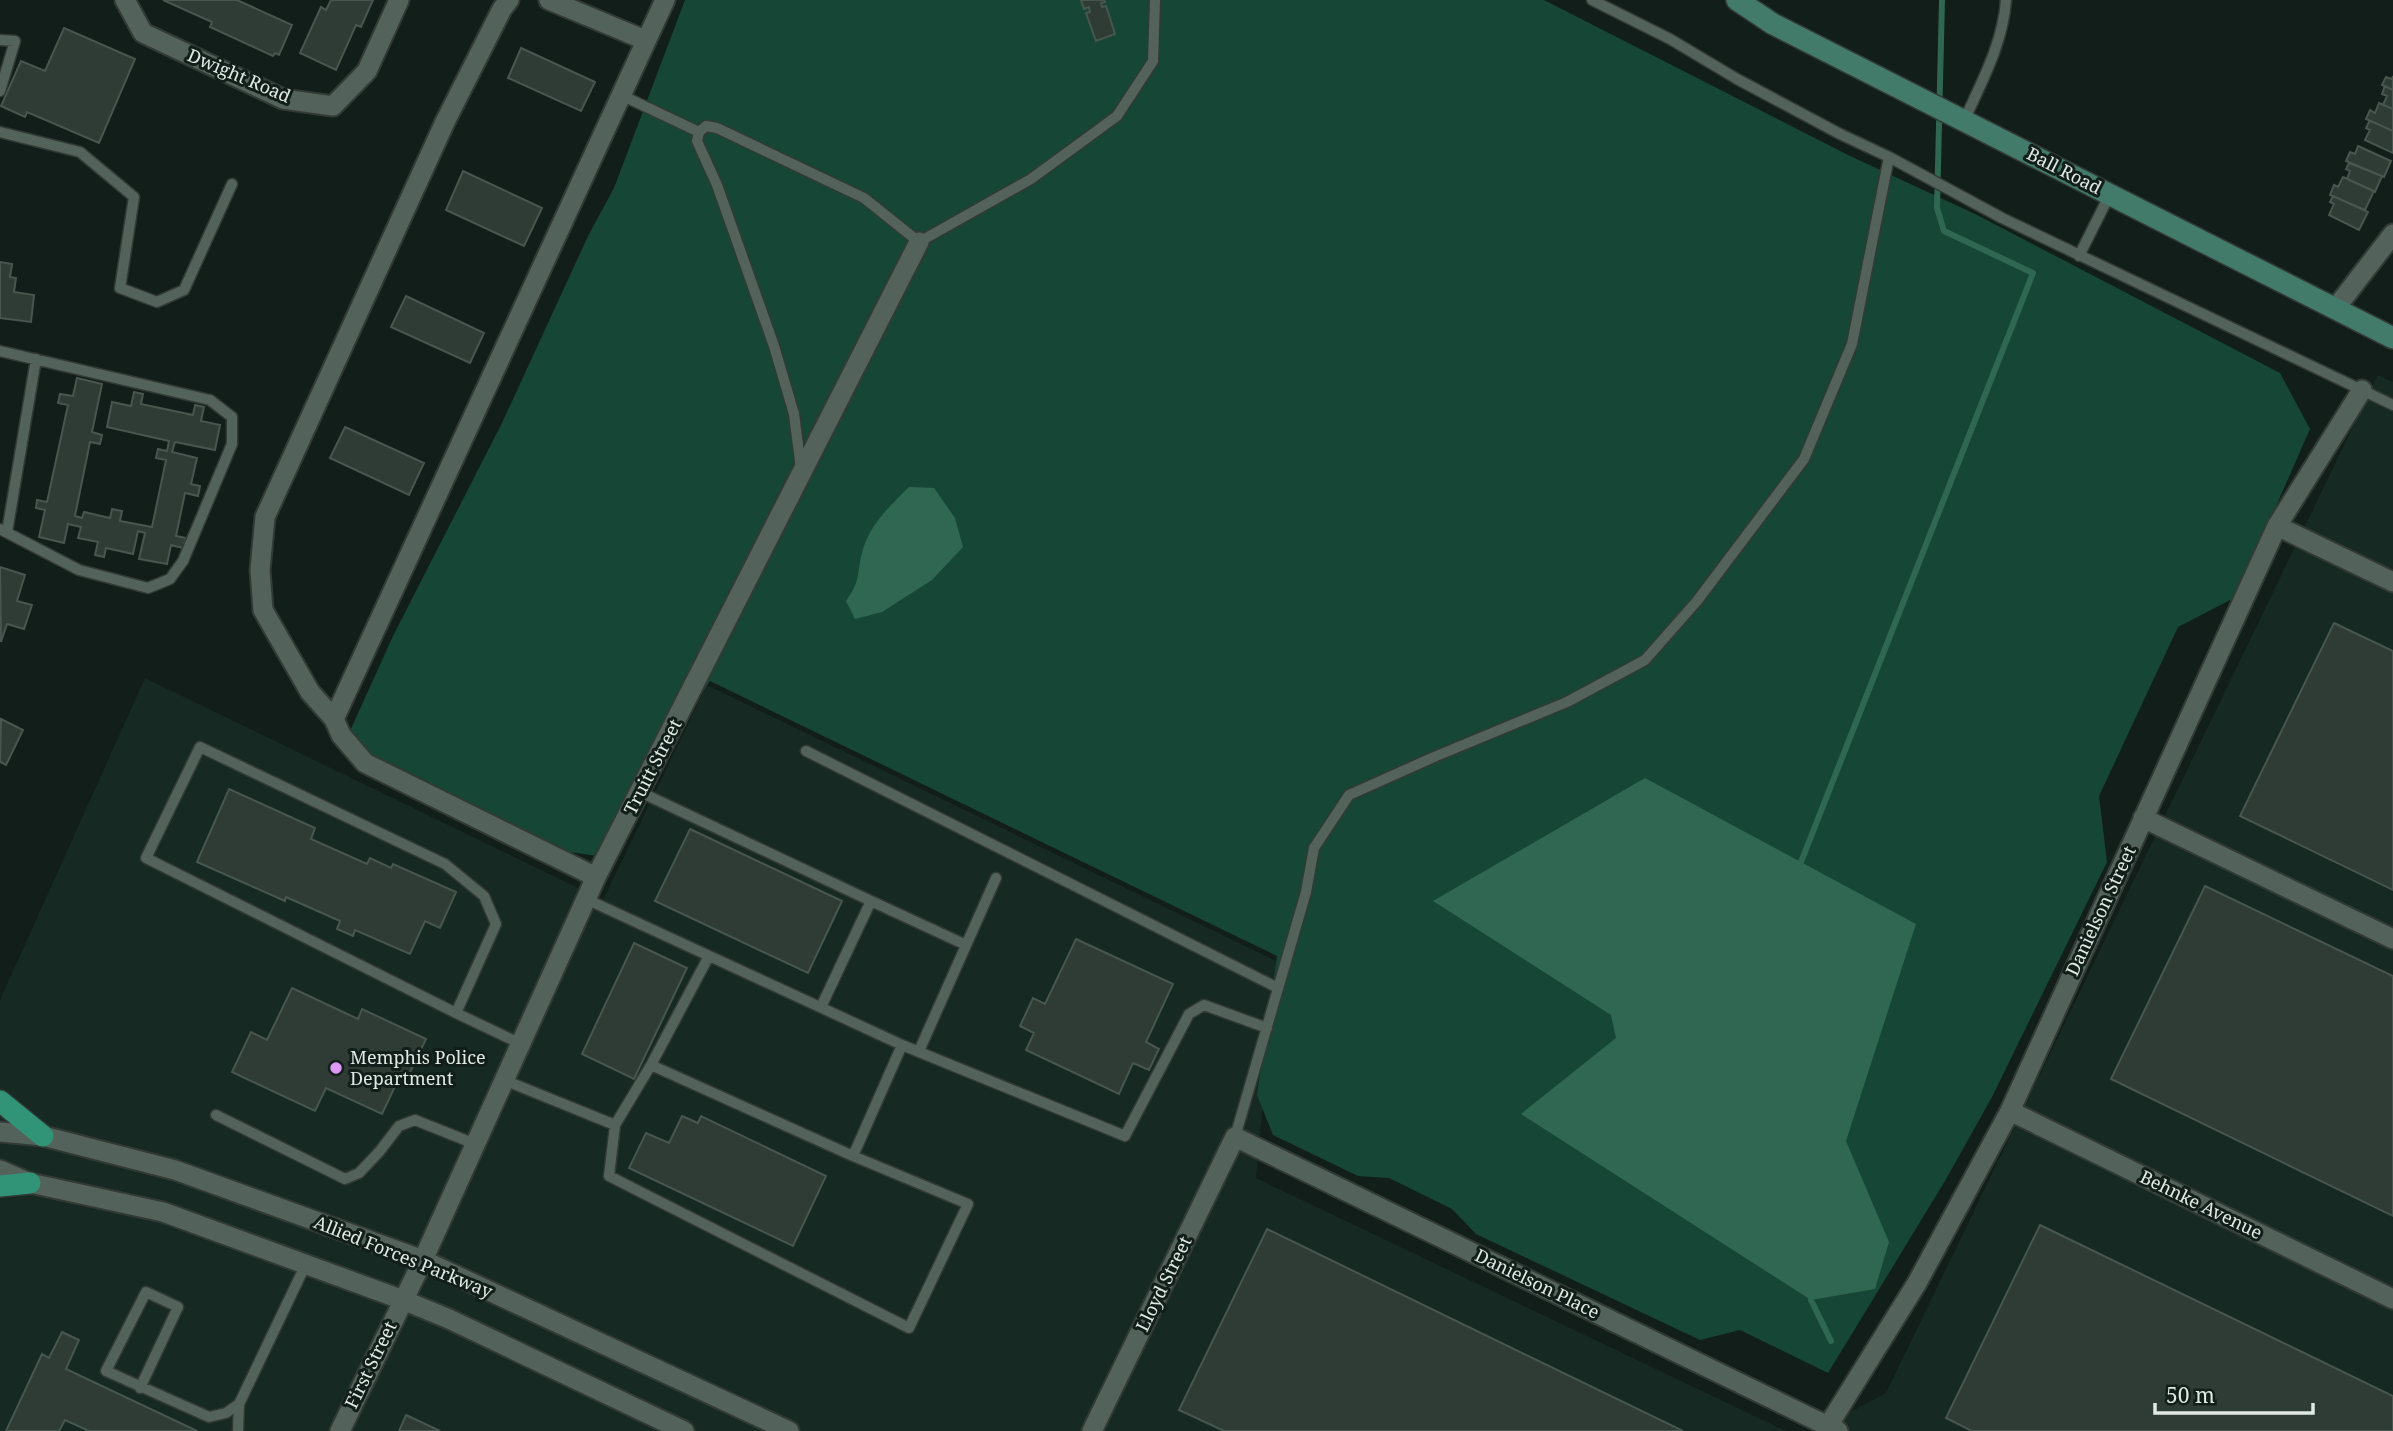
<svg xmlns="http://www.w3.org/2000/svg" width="2393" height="1431" font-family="'Noto Serif',serif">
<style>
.built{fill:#162922}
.green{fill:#164736}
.water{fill:#306752}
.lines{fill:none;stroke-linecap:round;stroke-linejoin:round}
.stream{stroke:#306752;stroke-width:6}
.building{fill:#2f3c36;stroke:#485650;stroke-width:2}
.lane-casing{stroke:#323a36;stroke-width:13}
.street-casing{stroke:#323a36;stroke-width:23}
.secondary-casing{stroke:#323a36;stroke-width:24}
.primary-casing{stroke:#323a36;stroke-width:24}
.lane{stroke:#54625c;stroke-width:10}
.street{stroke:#54625c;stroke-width:19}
.secondary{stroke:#437b6a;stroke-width:21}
.primary{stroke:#329477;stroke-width:21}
.poi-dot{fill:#dc99f5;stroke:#121e19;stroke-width:2.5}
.labels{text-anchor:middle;stroke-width:6;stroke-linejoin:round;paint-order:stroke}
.street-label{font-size:18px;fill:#e1e9e5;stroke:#121e19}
.poi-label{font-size:18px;fill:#e1e9e5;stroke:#121e19;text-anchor:start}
</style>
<rect width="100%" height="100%" fill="#121e19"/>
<path class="built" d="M 2378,375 L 2393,382 L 2393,1431 L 1815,1431 L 1886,1393 Z
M 145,678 L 603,900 L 707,685 L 1276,961 L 1256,1178 L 1786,1431 L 0,1431 L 0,1000 Z"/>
<path class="green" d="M 685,0 L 1544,0 L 1848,155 L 1975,214 L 2280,373 L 2310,429 L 2236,597 L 2178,627 L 2099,796 L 2107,862 L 1992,1097 L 1945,1181 L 1828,1373 L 1740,1330 L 1700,1340 L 1476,1234 L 1452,1209 L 1389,1178 L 1358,1176 L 1273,1135 L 1257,1095 L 1277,956 L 710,681 L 597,856 L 563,851 L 372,757 L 350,731 L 393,636 L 502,423 L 589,234 L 614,188 Z"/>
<path class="water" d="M 909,487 L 934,488 L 955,518 L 963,547 L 932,580 L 882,612 L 855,619 L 846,601 C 862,579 856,573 863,549 C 871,523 890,506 909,487 Z
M 1645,778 L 1916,924 L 1846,1141 L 1889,1242 L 1875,1289 L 1811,1300 L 1521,1114 L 1616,1038 L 1611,1015 L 1433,901 Z"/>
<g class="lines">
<path class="stream" d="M 1801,862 L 2033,273 L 1944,231 L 1937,208 L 1942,0
M 1811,1300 L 1831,1341"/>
</g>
<path class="building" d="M 163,0 L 237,0 L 292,25 L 279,55 L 275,53 L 273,56 L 210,27 L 212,22 Z
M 331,0 L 373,0 L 361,27 L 356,25 L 336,70 L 300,53 L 321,7 L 326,10 Z
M 1081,0 L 1104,0 L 1105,2 L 1101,3 L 1102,7 L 1106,6 L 1115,34 L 1096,41 L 1086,13 L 1090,12 L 1089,7 L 1084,9 Z
M 64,28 L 135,59 L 99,143 L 27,112 L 25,117 L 1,106 L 21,61 L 45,71 Z
M 521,48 L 595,82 L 581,111 L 508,78 Z
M 2393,76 L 2393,90 L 2382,85 L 2386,77 L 2392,79 Z
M 2385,86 L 2393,90 L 2393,109 L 2383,105 L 2387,96 L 2382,94 Z
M 2379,103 L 2393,109 L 2393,131 L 2366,119 L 2370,110 L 2375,113 Z
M 2371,121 L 2393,131 L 2393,153 L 2365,140 L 2370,130 L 2366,128 L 2369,122 Z
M 2358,146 L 2391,161 L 2384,177 L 2346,161 L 2350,152 L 2355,154 Z
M 2349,163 L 2382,176 L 2375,192 L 2347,179 L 2350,171 L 2346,169 Z
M 463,171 L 542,208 L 524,246 L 446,210 Z
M 2343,177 L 2374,191 L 2365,210 L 2330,195 L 2334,185 L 2338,187 Z
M 2333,196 L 2368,212 L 2359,230 L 2329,215 L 2334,204 L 2330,202 Z
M 0,262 L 12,264 L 10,277 L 16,278 L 14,292 L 34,295 L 31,322 L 0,318 Z
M 406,296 L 484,333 L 470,363 L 391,327 Z
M 77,378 L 102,384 L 92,432 L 102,435 L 100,444 L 90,442 L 75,516 L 82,518 L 84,512 L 110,518 L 112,509 L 122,511 L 120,521 L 152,527 L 166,460 L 156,458 L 158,449 L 167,451 L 169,441 L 107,427 L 112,402 L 131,406 L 134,392 L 143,394 L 141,404 L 193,415 L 195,405 L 204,407 L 201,421 L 220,425 L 215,450 L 175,442 L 172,452 L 197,458 L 191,484 L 200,486 L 198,496 L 185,493 L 176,536 L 186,538 L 183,548 L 171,545 L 167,564 L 139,559 L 145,533 L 138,531 L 133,554 L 106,548 L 104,557 L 95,555 L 98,542 L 78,538 L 81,527 L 68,524 L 64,543 L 39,537 L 45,510 L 36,508 L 37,500 L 47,502 L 68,405 L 58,403 L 60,394 L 73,396 Z
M 345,427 L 424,463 L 409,495 L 330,458 Z
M 0,567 L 25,575 L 17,601 L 32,605 L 24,629 L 7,624 L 1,642 Z
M 2334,623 L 2393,651 L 2393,890 L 2240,816 Z
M 1,719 L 23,730 L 6,765 L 0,762 Z
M 229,789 L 315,828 L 311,839 L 367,864 L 370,858 L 391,868 L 393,864 L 456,892 L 440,928 L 425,921 L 410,954 L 355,930 L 353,936 L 337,929 L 340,921 L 286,897 L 285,901 L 197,862 Z
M 690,829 L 842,901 L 808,973 L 655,901 Z
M 2205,886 L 2393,976 L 2393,1216 L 2111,1079 Z
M 1076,939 L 1173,984 L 1146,1042 L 1159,1049 L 1149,1070 L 1133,1063 L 1119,1094 L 1026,1050 L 1034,1033 L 1020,1026 L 1033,998 L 1045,1004 Z
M 634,943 L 687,968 L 634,1079 L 582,1054 Z
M 292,988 L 358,1019 L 362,1009 L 426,1039 L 405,1083 L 398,1080 L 382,1114 L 326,1088 L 315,1111 L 232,1072 L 251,1032 L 267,1040 Z
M 682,1116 L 698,1123 L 701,1116 L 826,1176 L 793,1246 L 629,1168 L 646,1133 L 669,1143 Z
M 2040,1225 L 2393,1396 L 2393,1431 L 1972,1431 L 1946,1418 Z
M 1267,1229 L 1683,1431 L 1224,1431 L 1179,1410 Z
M 62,1332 L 79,1340 L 66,1369 L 197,1431 L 89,1431 L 65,1420 L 59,1431 L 6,1431 L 42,1354 L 49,1358 Z
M 406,1415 L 440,1431 L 399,1431 Z"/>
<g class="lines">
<g class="lane-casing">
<path id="lane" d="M 0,40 L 15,41 L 0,91
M 621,95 L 699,132
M 1964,121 C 1982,81 2003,43 2006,0
M 0,132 L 80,152 L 134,197 L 120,288 L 157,302 L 184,290 L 232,184
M 1889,157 L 2002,218 L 2393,405
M 2079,256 L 2110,194
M 0,351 L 210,400 L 232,417 L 232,444 L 183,561 L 170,579 L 148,588 L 79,570 L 0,529
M 801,469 L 794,414 L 774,346 L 717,185 L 697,141 L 699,132 L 706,126 L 717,128 L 864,198 L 919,242 L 1031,179 L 1117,116 L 1153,61 L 1155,0
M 7,532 L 36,359
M 806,751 L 1278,988
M 640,792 L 871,901 L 821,1007
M 871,901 L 966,945
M 456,1013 L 496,924 L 484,896 L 445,864 L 200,747 L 146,858 L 456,1013 L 521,1044
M 902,1045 L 1125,1136 L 1189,1014 L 1204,1005 L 1267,1028
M 919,1051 L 996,878
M 651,1065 L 853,1156
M 504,1080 L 615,1125 L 609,1176 L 909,1328 L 968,1204 L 853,1156 L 902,1045 L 586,899
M 216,1115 L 345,1179 L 359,1173 L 379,1152 L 399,1126 L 415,1120 L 475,1144
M 615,1125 L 651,1065 L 709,956
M 1235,1137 L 1306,892 L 1314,848 L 1349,795 L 1434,757 L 1567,702 L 1645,660 L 1697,601 L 1804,459 L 1852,344 L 1889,157 L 1840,134 L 1737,79 L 1670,39 L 1592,0
M 140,1388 L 178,1307 L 146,1292 L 106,1371 L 209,1417 L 226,1413 L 239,1404 L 306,1264
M 238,1431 L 239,1404"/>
</g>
<g class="street-casing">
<path id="street" d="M 125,0 L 143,33 L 283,99 L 333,106 L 367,71 L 399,0
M 509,0 L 502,9 L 445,122 L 265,517 L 260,570 L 263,610 L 310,692 L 334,719 L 341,735 L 365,763 L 596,877
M 549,0 L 645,40
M 2335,309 L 2393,234
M 2277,526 L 2393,582
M 334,719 L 665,0
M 2143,818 L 2393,939
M 2010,1111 L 2393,1299
M 0,1132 L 43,1136 L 175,1170 L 423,1260 L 789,1431
M 0,1170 L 30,1183 L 163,1212 L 403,1300 L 449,1319 L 684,1431
M 1828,1426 L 1917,1283 L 2010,1111 L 2277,526 L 2362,390
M 340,1431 L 423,1260 L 596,877 L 919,242
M 1092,1431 L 1235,1137 L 1838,1431"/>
</g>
<g class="secondary-casing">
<path id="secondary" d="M 1737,0 L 1773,24 L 2393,338"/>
</g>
<g class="primary-casing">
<path id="primary" d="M 0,1101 L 43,1136
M 0,1186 L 30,1183"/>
</g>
<use href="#lane" class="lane"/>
<use href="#street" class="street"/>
<use href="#secondary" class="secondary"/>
<use href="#primary" class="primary"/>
</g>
<circle class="poi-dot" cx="336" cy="1068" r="7"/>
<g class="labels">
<g class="street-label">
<text transform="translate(239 76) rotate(23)" y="6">Dwight Road</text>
<text transform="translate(2064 171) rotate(27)" y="6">Ball Road</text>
<text transform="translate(653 767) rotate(-63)" y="6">Truitt Street</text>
<text transform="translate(2101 911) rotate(-65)" y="6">Danielson Street</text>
<text transform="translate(2201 1205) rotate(26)" y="6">Behnke Avenue</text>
<text transform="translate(403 1257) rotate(22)" y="6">Allied Forces Parkway</text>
<text transform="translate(1164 1284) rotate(-64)" y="6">Lloyd Street</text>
<text transform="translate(1537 1284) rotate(26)" y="6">Danielson Place</text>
<text transform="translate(371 1365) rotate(-64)" y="6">First Street</text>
</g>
<g class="poi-label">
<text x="350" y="1064">Memphis Police<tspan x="350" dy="21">Department</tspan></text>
</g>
</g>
<path d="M2155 1403v10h158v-10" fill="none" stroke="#e1e9e5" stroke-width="3.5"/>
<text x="2166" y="1403" font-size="21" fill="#e1e9e5" stroke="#121e19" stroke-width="5" paint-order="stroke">50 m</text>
</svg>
